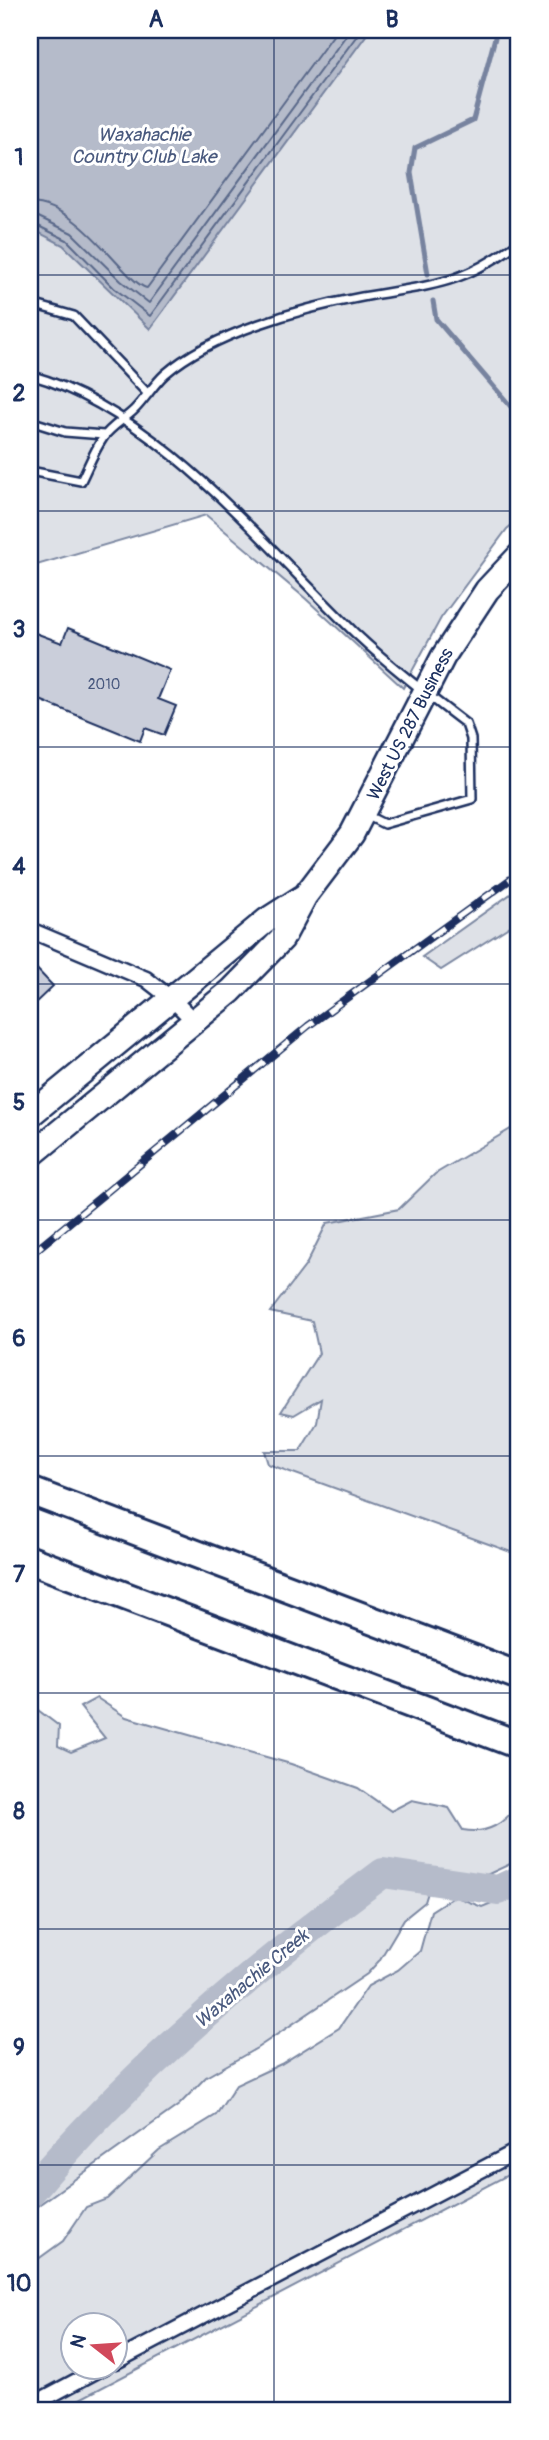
<svg xmlns="http://www.w3.org/2000/svg" width="549" height="2440" font-family="Pangolin,sans-serif">
<style>
.green{fill:#dee1e7;stroke:#7c88a2;stroke-width:2;fill-rule:evenodd}
.water{fill:#b5bbca;stroke:#77839f;stroke-width:2}
.lines{fill:none;stroke-linecap:round;stroke-linejoin:round}
.shore{stroke:#596789;stroke-width:2}
.stream{stroke:#77839f;stroke-width:5}
.river{stroke:#b5bbca;stroke-width:30}
.building{fill:#caceda;stroke:#1b2f5e;stroke-width:2}
.lane-casing{stroke:#1b2f5e;stroke-width:12}
.street-casing{stroke:#1b2f5e;stroke-width:19}
.primary-casing{stroke:#1b2f5e;stroke-width:28}
.highway-casing{stroke:#1b2f5e;stroke-width:32}
.lane{stroke:#fff;stroke-width:7}
.street{stroke:#fff;stroke-width:14}
.primary{stroke:#fff;stroke-width:23}
.highway{stroke:#fff;stroke-width:26}
.rail-casing{stroke:#1b2f5e;stroke-width:8}
.rail{stroke:#fff;stroke-width:5;stroke-dasharray:16;stroke-linecap:butt}
.grid{fill:none;stroke:#1b2f5e;stroke-width:2;stroke-opacity:0.55}
.labels{text-anchor:middle;stroke-width:6;stroke-linejoin:round;paint-order:stroke}
.number-label{font-size:14px;fill:#47577d}
.street-label{font-size:18px;fill:#1b2f5e;stroke:#fff}
.water-label{font-size:19px;font-style:italic;fill:#49597e;stroke:#fff}
.neatline{fill:none;stroke:#1b2f5e;stroke-width:2.5}
.grid-label{font-size:23px;text-anchor:middle;font-weight:bold;fill:#1b2f5e}
</style>
<rect width="100%" height="100%" fill="#fff"/>
<filter id="ink" filterUnits="userSpaceOnUse"><feTurbulence type="fractalNoise" baseFrequency=".0143" numOctaves="2"/><feDisplacementMap in="SourceGraphic" scale="14" xChannelSelector="R" yChannelSelector="G"/><feConvolveMatrix kernelMatrix="1 2 1 2 8 2 1 2 1" color-interpolation-filters="sRGB"/></filter>
<g filter="url(#ink)">
<path class="green" d="M 30,30 L 519,30 L 519,519 L 507,529 L 441,618 L 403,688 L 306,599 L 206,515 L 30,567 Z
M 519,888 L 519,924 L 515,923 L 441,970 L 422,957 Z
M 519,1124 L 519,1555 L 268,1464 L 264,1451 L 300,1451 L 317,1423 L 321,1399 L 294,1415 L 281,1412 L 319,1353 L 312,1321 L 270,1312 L 306,1265 L 327,1223 L 399,1209 L 435,1174 Z
M 97,1698 L 126,1717 L 291,1764 L 358,1788 L 391,1811 L 412,1800 L 449,1808 L 463,1830 C 488,1835 504,1823 519,1804 L 519,1860 L 480,1878 L 458,1880 L 435,1870 L 425,1902 L 404,1919 L 379,1961 L 367,1974 L 257,2048 L 206,2077 L 179,2105 L 30,2211 L 30,1704 L 59,1726 L 58,1746 L 71,1752 L 105,1738 L 80,1707 Z
M 519,1892 L 519,2169 L 59,2410 L 30,2410 L 30,2265 L 63,2241 L 86,2207 L 107,2199 L 159,2150 L 216,2115 L 236,2085 L 281,2064 L 339,2028 L 368,1986 L 398,1970 L 420,1951 L 431,1911 L 454,1896 L 482,1907 ZM 74,2324 L 116,2324 L 116,2366 L 74,2366 Z"/>
<path class="water" d="M 30,30 L 370,30 L 150,329 L 63,245 L 30,228 Z"/>
<g class="lines">
<path class="shore" d="M 30,203 C 68,204 98,243 122,268 C 129,275 138,286 147,288 L 337,30
M 30,213 L 72,233 L 121,281 L 149,303 L 350,30
M 30,222 L 67,240 L 114,288 L 150,316 L 361,30"/>
<path class="stream" d="M 428,274 L 411,173 L 415,148 L 473,120 L 497,30
M 433,301 L 436,319 L 519,416"/>
<path class="river" d="M 30,2192 C 132,2071 256,1967 383,1873 L 498,1890 L 519,1880"/>
</g>
<path class="building" d="M 68,628 L 170,670 L 158,699 L 176,706 L 164,735 L 145,728 L 140,741 L 30,696 L 30,631 L 62,643 Z
M 30,962 L 53,986 L 30,1008 Z"/>
<g class="lines">
<g class="lane-casing">
<path id="lane" d="M 30,312 L 39,306 L 74,316 L 148,394
M 30,375 C 156,410 263,544 355,633 C 390,666 428,695 466,724 L 471,739 L 472,799 L 384,824 L 366,815
M 30,421 L 65,432 L 104,435
M 30,471 L 81,481 C 88,467 94,451 103,438 C 110,427 125,419 134,410 C 145,399 154,384 165,374 C 212,333 302,308 362,297 C 432,284 459,287 519,242"/>
</g>
<g class="street-casing">
<path id="street" d="M 30,930 L 146,979 L 173,1000 L 195,1022
M 116,2361 L 519,2150
M 30,2406 L 105,2366"/>
</g>
<g class="primary-casing">
<path id="primary" d="M 30,1115 L 267,920 L 303,897
M 30,1156 L 231,991 L 282,939 L 305,896 L 352,834 L 443,657 L 487,590 L 519,556"/>
</g>
<g class="highway-casing">
<path id="highway" d="M 30,1491 L 519,1676
M 30,1560 L 519,1745"/>
</g>
<use href="#lane" class="lane"/>
<use href="#street" class="street"/>
<use href="#primary" class="primary"/>
<use href="#highway" class="highway"/>
<g class="rail-casing">
<path id="rail" d="M 30,1255 L 308,1026 L 519,873"/>
</g>
<use href="#rail" class="rail"/>
</g>
</g>
<path class="grid" d="M 274,30 L 274,2410M 30,275 L 519,275M 30,511 L 519,511M 30,747 L 519,747M 30,984 L 519,984M 30,1220 L 519,1220M 30,1456 L 519,1456M 30,1693 L 519,1693M 30,1929 L 519,1929M 30,2165 L 519,2165"/>
<g class="labels">
<g class="number-label">
<text x="104" y="689">2010</text>
</g>
<g class="street-label">
<text transform="translate(410 724) rotate(-63)" y="6">West US 287 Business</text>
</g>
<g class="water-label">
<text x="144" y="141">Waxahachie<tspan x="144" dy="22">Country Club Lake</tspan></text>
<text transform="translate(251 1978) rotate(-40)" y="7">Waxahachie Creek</text>
</g>
</g>
<rect width="549" height="2440" fill="none" stroke="#fff" stroke-width="77"/>
<g transform="translate(94 2346) rotate(287)"><circle r="33" fill="#ffffff" stroke="#a4acbf" stroke-width="2"/>
<path d="M0-5L12 26L0 18L-12 26Z" fill="#d1495b"/>
<text y="-10" font-size="19" font-weight="bold" text-anchor="middle" fill="#1b2f5e">N</text>
</g>
<rect x="38" y="38" width="472" height="2364" class="neatline"/>
<g class="grid-label">
<text x="156" y="27">A</text>
<text x="392" y="27">B</text>
<text x="19" y="165">1</text>
<text x="19" y="401">2</text>
<text x="19" y="637">3</text>
<text x="19" y="874">4</text>
<text x="19" y="1110">5</text>
<text x="19" y="1346">6</text>
<text x="19" y="1582">7</text>
<text x="19" y="1819">8</text>
<text x="19" y="2055">9</text>
<text x="19" y="2291">10</text>
</g>
</svg>
